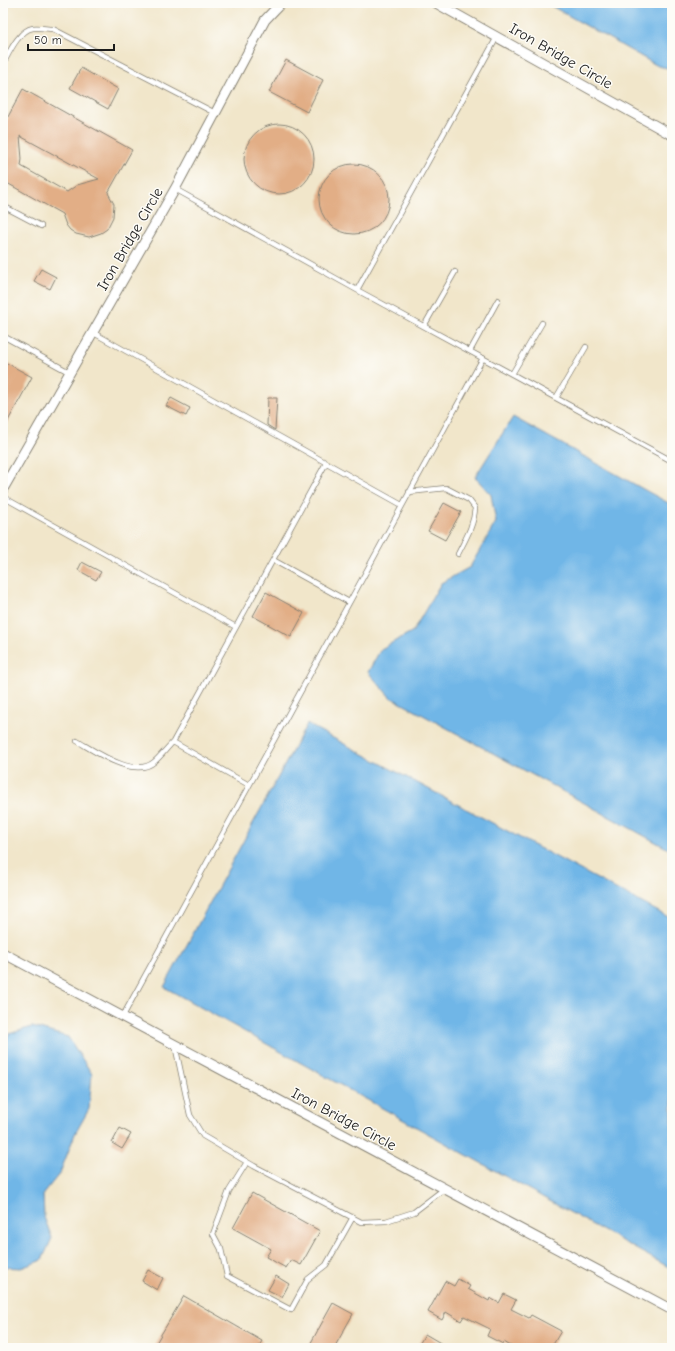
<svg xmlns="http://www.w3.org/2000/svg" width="675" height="1351" font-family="'Comic Neue',sans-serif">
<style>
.water{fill:#70b6e7;stroke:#466982}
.building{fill:#e2ae86;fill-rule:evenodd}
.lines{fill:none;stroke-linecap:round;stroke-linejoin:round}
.service-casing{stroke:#868173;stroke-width:6}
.minor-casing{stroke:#868173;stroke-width:11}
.service{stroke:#fff;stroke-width:4.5}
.minor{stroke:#fff;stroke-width:9}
.labels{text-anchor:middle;stroke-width:3;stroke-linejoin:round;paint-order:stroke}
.street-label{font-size:15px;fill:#1c1c1c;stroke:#fdfcf7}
</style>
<rect width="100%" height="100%" fill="#fdfcf7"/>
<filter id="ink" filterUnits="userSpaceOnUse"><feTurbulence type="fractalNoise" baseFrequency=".025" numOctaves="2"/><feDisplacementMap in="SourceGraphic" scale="8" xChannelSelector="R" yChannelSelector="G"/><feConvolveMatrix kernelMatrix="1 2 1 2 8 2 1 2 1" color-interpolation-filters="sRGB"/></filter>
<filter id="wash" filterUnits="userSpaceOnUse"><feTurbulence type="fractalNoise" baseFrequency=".012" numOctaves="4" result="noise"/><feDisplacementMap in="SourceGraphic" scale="16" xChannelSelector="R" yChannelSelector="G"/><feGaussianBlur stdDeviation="0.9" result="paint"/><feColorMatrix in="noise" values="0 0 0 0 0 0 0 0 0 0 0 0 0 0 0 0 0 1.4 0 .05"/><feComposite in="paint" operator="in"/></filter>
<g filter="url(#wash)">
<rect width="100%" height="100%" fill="#f1e6ca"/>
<path class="water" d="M 546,3 L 672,3 L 672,69 L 658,66 Z
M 513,417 L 672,505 L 672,851 L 390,697 L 368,672 L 381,649 L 413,631 L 441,583 L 470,567 L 496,522 L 491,495 L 475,477 Z
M 307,724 L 672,919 L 672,1269 L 164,987 Z
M 32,1027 L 68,1037 L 92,1074 L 89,1109 L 75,1134 L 60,1173 L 43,1194 L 44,1217 L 52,1238 L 42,1260 L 21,1268 L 3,1267 L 3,1047 L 9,1034 Z"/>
<g id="blocks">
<path class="building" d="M 286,60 L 323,80 L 307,112 L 269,92 Z
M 81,68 L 118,89 L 108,109 L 70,88 Z
M 23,89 L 132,150 L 108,193 L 114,204 L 113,217 L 107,229 L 101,233 L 89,237 L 76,234 L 70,230 L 66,225 L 62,214 L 7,183 L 3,184 L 3,126 ZM 20,136 L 99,179 L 77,185 L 67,192 L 21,166 L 22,159 Z
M244 159a35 35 0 1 1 70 0a35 35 0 1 1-70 0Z
M319 199a35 35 0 1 1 70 0a35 35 0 1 1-70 0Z
M 41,269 L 56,277 L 50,289 L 34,281 Z
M 3,361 L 32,377 L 3,430 Z
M 171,398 L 190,408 L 186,416 L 166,406 Z
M 268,398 L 277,398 L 275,430 L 267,425 Z
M 444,503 L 461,512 L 445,540 L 428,531 Z
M 82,562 L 101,572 L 96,580 L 78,570 Z
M 266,592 L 304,613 L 291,637 L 253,616 Z
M 120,1128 L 131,1134 L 122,1149 L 112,1143 Z
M 252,1193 L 320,1231 L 301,1265 L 291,1260 L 286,1268 L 266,1257 L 271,1249 L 233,1228 Z
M 148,1270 L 163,1278 L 157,1290 L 142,1281 Z
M 276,1276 L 289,1284 L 282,1297 L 268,1290 Z
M 458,1279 L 470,1286 L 468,1289 L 489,1301 L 490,1298 L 499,1303 L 504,1294 L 516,1300 L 511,1309 L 529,1318 L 531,1315 L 561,1331 L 551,1348 L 514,1348 L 504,1342 L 503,1344 L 487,1336 L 490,1329 L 464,1316 L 461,1321 L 446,1312 L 442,1320 L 428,1312 L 445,1281 L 454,1286 Z
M 184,1296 L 262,1341 L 258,1348 L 153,1348 Z
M 333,1303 L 353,1314 L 334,1348 L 308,1348 Z
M 425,1334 L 449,1348 L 417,1348 Z"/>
</g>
</g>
<g filter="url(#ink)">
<use href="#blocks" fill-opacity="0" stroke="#868173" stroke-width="1"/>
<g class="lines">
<g class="service-casing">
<path id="service" d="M 3,64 C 9,53 19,30 33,28 C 39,27 47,29 53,29 L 215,113
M 175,189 L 357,290 L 672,461
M 3,206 L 41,226
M 357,290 L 497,37
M 424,326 L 455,272
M 92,332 L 402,505
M 3,336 L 69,372
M 470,351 L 498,300
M 512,374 L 542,323
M 556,398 L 586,347
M 409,492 L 446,488 L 469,500 L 475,508 C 474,525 466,538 458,554
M 3,497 L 236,627
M 273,560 L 349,602
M 77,741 C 95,751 134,779 154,762 C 160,757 166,749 173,742 L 326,463
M 173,742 L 249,785
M 123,1016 L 483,358
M 175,1045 L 190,1115 L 203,1136 L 254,1166 L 361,1222 L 386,1221 L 414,1212 L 444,1189
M 247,1162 L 229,1191 L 213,1234 L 221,1249 L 227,1276 L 291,1310 L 308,1279 L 326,1265 L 353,1217"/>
</g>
<g class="minor-casing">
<path id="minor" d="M 436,3 L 672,135
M 3,489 L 175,189 L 265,20 L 281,3
M 3,953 C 227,1071 449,1192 672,1310"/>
</g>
<use href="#service" class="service"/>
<use href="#minor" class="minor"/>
</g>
</g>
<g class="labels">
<g class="street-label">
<text transform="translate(561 56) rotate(30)" y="5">Iron Bridge Circle</text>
<text transform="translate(130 239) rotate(-60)" y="5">Iron Bridge Circle</text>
<text transform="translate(344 1119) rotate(28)" y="5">Iron Bridge Circle</text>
</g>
</g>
<rect width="675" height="1351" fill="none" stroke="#fdfcf7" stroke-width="16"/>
<path d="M28 44v6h86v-6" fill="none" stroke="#1c1c1c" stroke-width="2"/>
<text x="34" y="44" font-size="12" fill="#1c1c1c" stroke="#fdfcf7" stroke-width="3" paint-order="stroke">50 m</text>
</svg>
